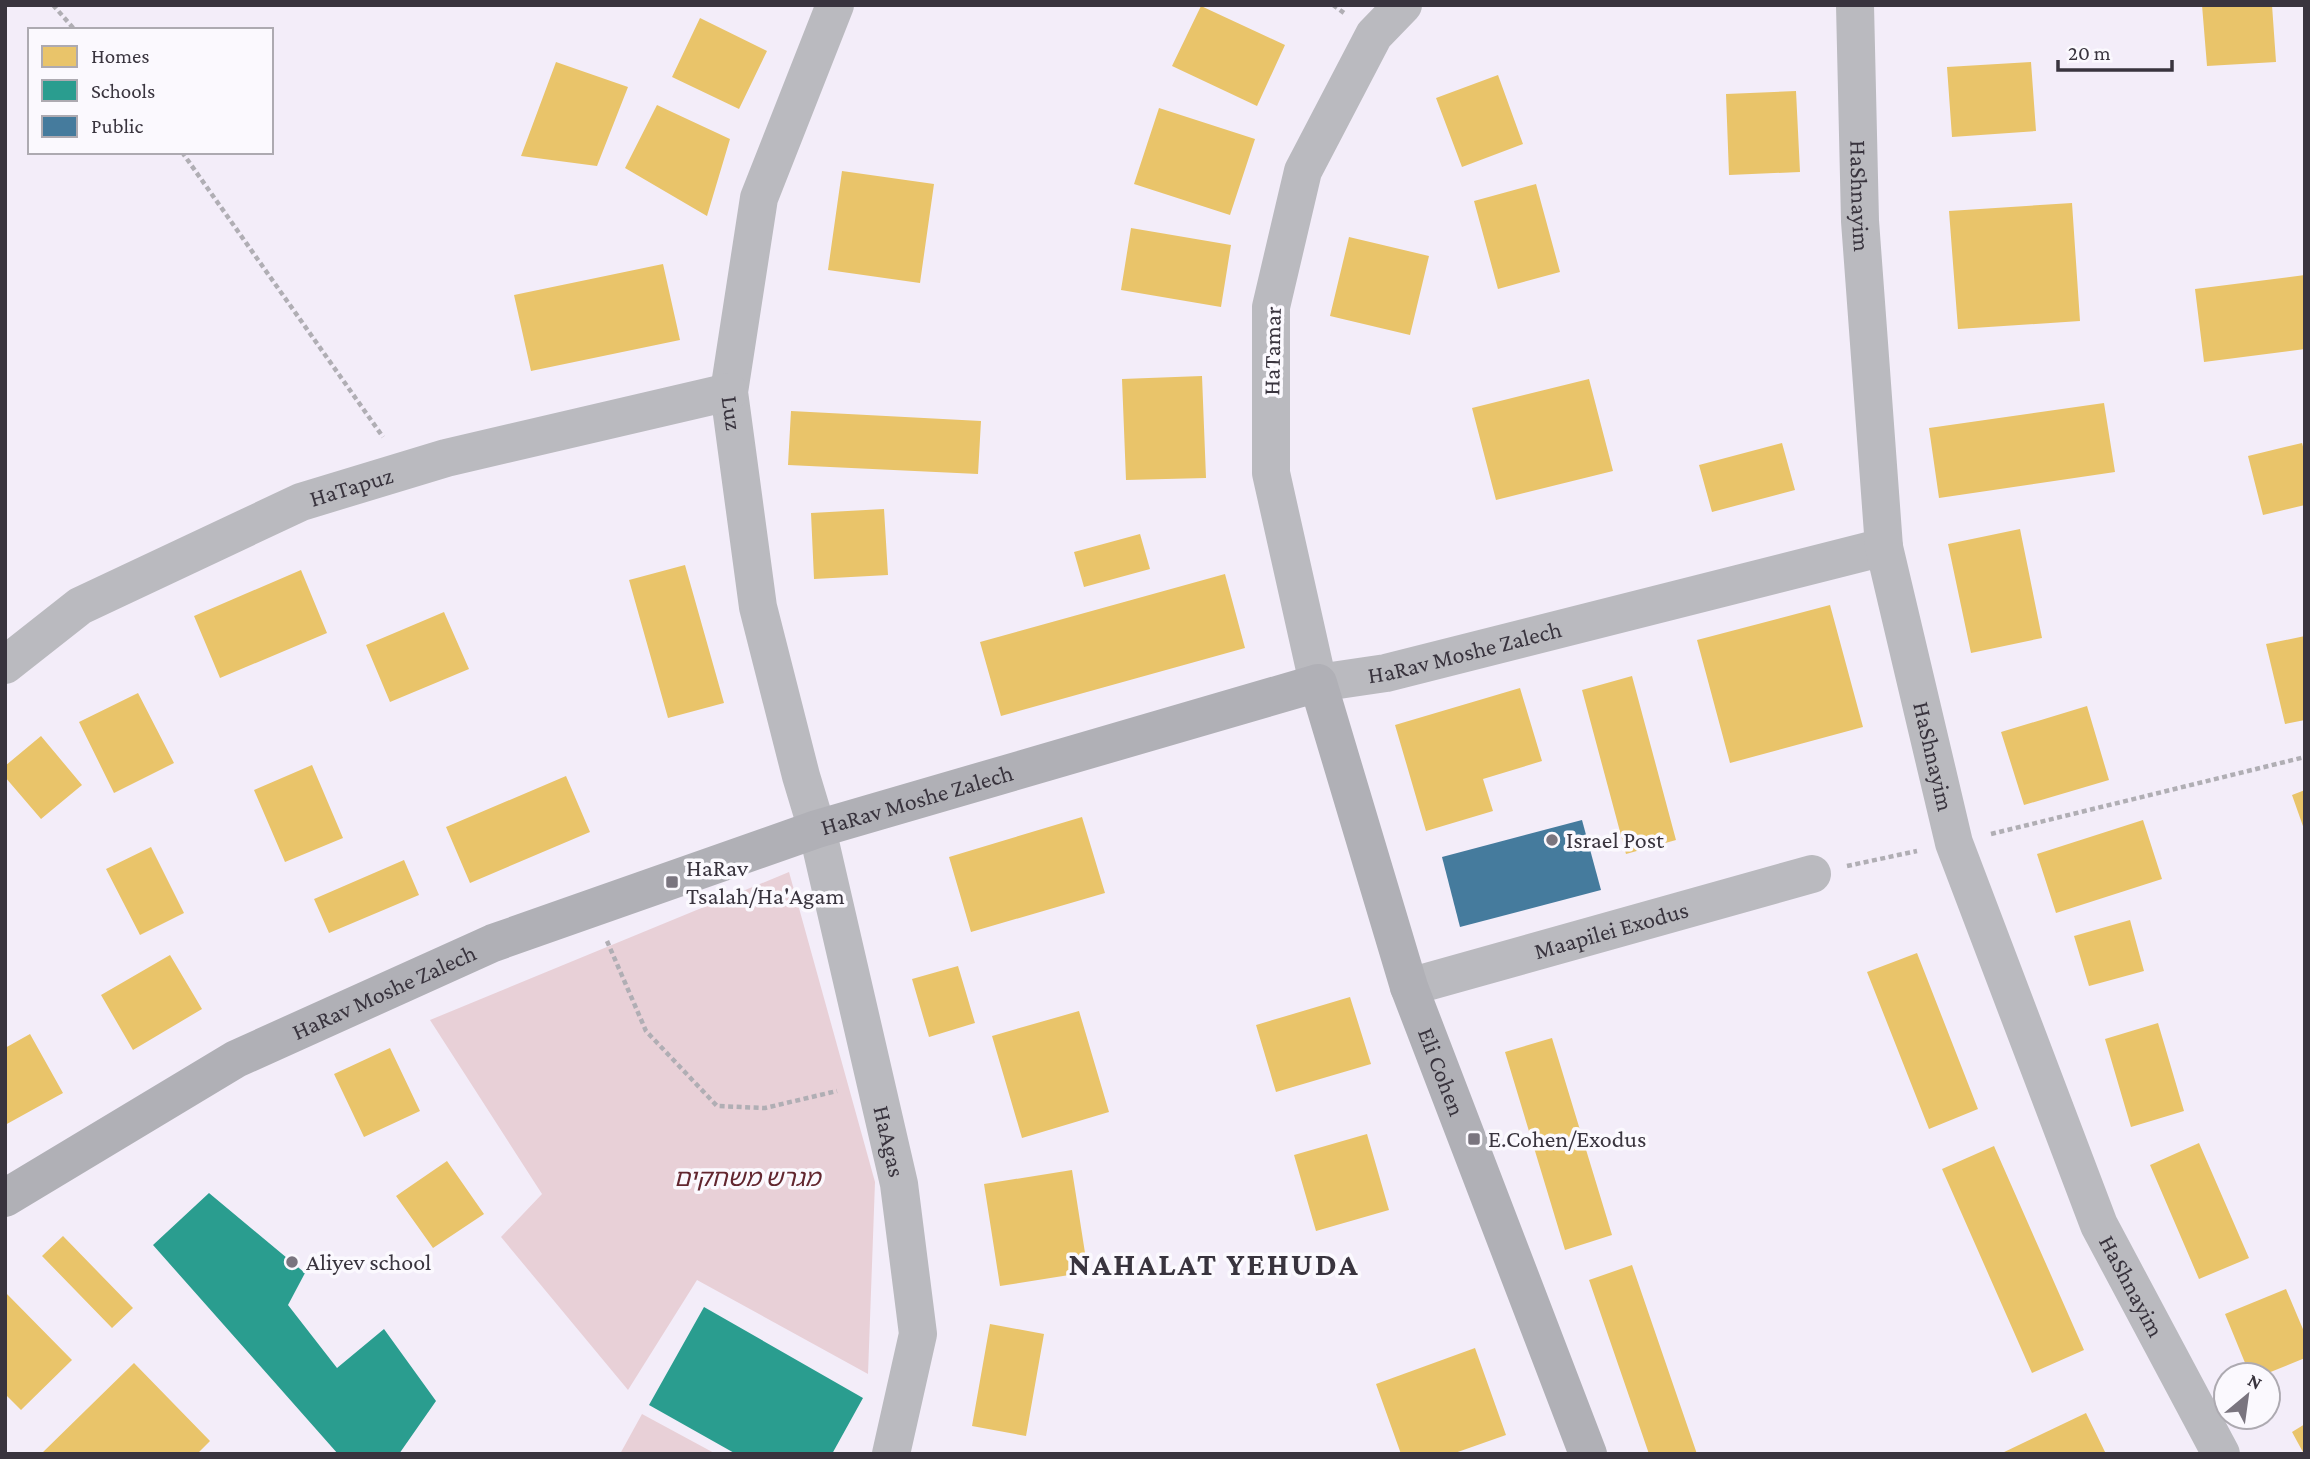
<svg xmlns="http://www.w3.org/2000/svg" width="2310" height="1459" font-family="'Crimson Pro','Noto Sans Hebrew',serif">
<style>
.green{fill:#e8d0d7}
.homes{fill:#e9c46a}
.schools{fill:#2a9d8f}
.public{fill:#457b9d}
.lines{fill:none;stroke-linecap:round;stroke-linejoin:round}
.path{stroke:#b0aeb4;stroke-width:4.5;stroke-dasharray:5 3.5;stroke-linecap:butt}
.street{stroke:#bababf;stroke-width:38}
.secondary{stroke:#b0b0b6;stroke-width:38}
.poi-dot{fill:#7a757f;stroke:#fbf9fe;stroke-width:2.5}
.labels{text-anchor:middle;stroke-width:7;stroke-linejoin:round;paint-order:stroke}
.street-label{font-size:24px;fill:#39343e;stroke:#fbf9fe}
.poi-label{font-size:24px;fill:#39343e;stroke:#fbf9fe;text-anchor:start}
.park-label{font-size:24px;font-style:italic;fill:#62262e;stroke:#fbf9fe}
.district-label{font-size:32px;font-weight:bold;letter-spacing:2px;fill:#39343e;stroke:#fbf9fe}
</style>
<rect width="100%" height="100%" fill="#f3edf9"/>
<path class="green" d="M 789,872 L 875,1182 L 868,1374 L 697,1280 L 628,1390 L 501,1237 L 542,1194 L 430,1020 Z
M 642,1414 L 716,1454 L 620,1454 Z"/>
<path class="homes" d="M 2202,5 L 2272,5 L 2276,62 L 2207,66 Z
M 1201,6 L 1285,45 L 1257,106 L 1172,66 Z
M 700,18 L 767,51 L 739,109 L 672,77 Z
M 556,62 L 628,87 L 597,166 L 521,156 Z
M 2031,62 L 2036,131 L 1952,137 L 1947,67 Z
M 1498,75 L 1523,144 L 1462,167 L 1436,98 Z
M 1796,91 L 1800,172 L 1729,175 L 1726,94 Z
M 657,105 L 730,139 L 707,216 L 625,168 Z
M 1159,108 L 1255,139 L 1230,215 L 1134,184 Z
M 842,171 L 934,184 L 920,283 L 828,270 Z
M 1536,184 L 1560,272 L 1498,289 L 1474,201 Z
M 2072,203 L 2080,321 L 1958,329 L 1949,211 Z
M 1131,228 L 1231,245 L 1221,307 L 1121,290 Z
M 1349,237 L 1429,256 L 1410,335 L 1330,316 Z
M 663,264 L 680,340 L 531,371 L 514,295 Z
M 2305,275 L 2305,349 L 2204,362 L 2195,289 Z
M 1202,376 L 1206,478 L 1126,480 L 1122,379 Z
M 1589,379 L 1613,471 L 1496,500 L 1472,408 Z
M 2104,403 L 2115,472 L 1939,498 L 1929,428 Z
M 791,411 L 981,421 L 978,474 L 788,465 Z
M 1782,443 L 1795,490 L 1712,512 L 1699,465 Z
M 2302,443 L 2305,454 L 2305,505 L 2263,515 L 2248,456 Z
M 884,509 L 888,575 L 814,579 L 811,513 Z
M 2020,529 L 2042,638 L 1971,653 L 1948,544 Z
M 1140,534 L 1150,569 L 1084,587 L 1074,552 Z
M 685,565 L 724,703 L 668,718 L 629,580 Z
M 301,570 L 327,633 L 220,678 L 194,616 Z
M 1225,574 L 1245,648 L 1001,716 L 980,642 Z
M 1830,605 L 1863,727 L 1730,763 L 1697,640 Z
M 444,612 L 469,669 L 390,702 L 366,645 Z
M 2305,636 L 2305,720 L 2285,724 L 2266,644 Z
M 1632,676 L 1676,840 L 1626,854 L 1582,690 Z
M 1520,688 L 1542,761 L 1483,779 L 1493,811 L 1426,831 L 1395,725 Z
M 138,693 L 174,763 L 114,793 L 79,722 Z
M 2087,706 L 2109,780 L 2024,805 L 2001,732 Z
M 41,736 L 82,785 L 41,819 L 5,777 L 5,766 Z
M 312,765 L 343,838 L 285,862 L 254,790 Z
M 566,776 L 590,832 L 470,883 L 446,827 Z
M 2305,790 L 2305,829 L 2304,829 L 2292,795 Z
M 1082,817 L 1105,893 L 971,932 L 949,857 Z
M 2143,820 L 2162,879 L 2056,913 L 2037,854 Z
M 151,847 L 184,913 L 140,935 L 106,869 Z
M 404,860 L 419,895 L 329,933 L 314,899 Z
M 2130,920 L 2144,971 L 2089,986 L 2074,936 Z
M 1917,953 L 1978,1109 L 1929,1129 L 1867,972 Z
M 170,955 L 202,1009 L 133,1050 L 101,995 Z
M 958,966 L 975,1023 L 929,1037 L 912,979 Z
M 1350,997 L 1371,1064 L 1276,1092 L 1256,1025 Z
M 1079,1011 L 1109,1112 L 1022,1138 L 992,1036 Z
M 2158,1023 L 2184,1111 L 2131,1127 L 2105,1039 Z
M 30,1034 L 63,1093 L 5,1125 L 5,1048 Z
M 1552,1038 L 1612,1235 L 1565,1250 L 1505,1052 Z
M 390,1048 L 420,1111 L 364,1137 L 334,1074 Z
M 1367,1134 L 1389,1210 L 1316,1231 L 1294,1155 Z
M 2199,1143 L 2249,1258 L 2199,1279 L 2150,1165 Z
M 1994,1146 L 2084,1350 L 2032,1373 L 1942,1169 Z
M 447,1161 L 484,1214 L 433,1248 L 396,1196 Z
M 1072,1170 L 1088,1272 L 1000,1286 L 984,1184 Z
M 63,1236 L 133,1308 L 112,1328 L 42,1256 Z
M 1632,1265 L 1697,1454 L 1649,1454 L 1589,1280 Z
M 2286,1289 L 2305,1334 L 2305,1358 L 2263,1375 L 2250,1375 L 2225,1314 Z
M 5,1292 L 72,1360 L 21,1410 L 5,1394 Z
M 990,1324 L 1044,1334 L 1026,1436 L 972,1426 Z
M 1475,1348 L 1506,1435 L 1452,1454 L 1401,1454 L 1376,1384 Z
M 134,1363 L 210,1441 L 197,1454 L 41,1454 Z
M 2086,1413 L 2106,1454 L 2000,1454 Z
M 2305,1424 L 2305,1454 L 2304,1454 L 2292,1432 Z"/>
<path class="schools" d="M 209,1193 L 305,1273 L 288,1305 L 337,1368 L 384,1329 L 436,1401 L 399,1454 L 338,1454 L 153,1245 Z
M 704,1307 L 863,1398 L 832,1454 L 736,1454 L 649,1405 Z"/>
<path class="public" d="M 1582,820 L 1601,890 L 1460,927 L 1442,857 Z"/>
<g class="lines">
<path class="path" d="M 53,5 L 75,30
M 1333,5 L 1344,13
M 182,152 L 383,437
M 1991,834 L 2305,757
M 1847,866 L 1917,851
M 607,941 L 646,1031 L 717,1106 L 765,1108 L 837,1091"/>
<g class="street">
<path id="s1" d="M 835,5 L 759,198 L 729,392 L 758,607 L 801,776 L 817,829 L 899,1184 L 918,1334 L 891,1454"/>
<path id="s2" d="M 1403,5 L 1374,35 L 1303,171 L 1271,307 L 1271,473 L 1318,683 L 1386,673 L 1884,547"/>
<path id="s3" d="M 1855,5 L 1860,221 L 1884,547 L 1954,843 L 2099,1225 L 2221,1454"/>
<path id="s4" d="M 5,665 L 80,606 L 301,502 L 446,458 L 729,392"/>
<path id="s5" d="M 1409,987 L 1812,874"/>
</g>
<path class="secondary" id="s6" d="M 5,1198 L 236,1059 L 493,943 L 817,829 L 1318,683 L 1409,987 L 1588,1454"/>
</g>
<g class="poi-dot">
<circle cx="1552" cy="840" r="7"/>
<rect x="665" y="875" width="14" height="14" rx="3.5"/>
<rect x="1467" y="1132" width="14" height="14" rx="3.5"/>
<circle cx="292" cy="1262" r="7"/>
</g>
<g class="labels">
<g class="street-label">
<text dy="8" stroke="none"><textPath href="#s3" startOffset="191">HaShnayim</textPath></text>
<text transform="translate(1272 351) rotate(-89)" y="8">HaTamar</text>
<text dy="8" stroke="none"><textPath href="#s1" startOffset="425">Luz</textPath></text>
<text dy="8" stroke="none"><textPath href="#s4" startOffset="392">HaTapuz</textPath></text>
<text dy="8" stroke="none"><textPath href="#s2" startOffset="866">HaRav Moshe Zalech</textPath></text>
<text dy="8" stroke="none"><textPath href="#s3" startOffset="758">HaShnayim</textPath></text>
<text dy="8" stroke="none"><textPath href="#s6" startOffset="999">HaRav Moshe Zalech</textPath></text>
<text dy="8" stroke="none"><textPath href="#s5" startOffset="210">Maapilei Exodus</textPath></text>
<text dy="8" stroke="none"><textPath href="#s6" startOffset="432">HaRav Moshe Zalech</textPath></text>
<text dy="8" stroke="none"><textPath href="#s6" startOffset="1825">Eli Cohen</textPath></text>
<text dy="8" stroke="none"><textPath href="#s1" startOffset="1171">HaAgas</textPath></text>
<text dy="8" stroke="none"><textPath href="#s3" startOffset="1325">HaShnayim</textPath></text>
</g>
<g class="poi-label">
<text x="1566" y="848">Israel Post</text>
<text x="686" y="876">HaRav<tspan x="686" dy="28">Tsalah/Ha'Agam</tspan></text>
<text x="1488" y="1147">E.Cohen/Exodus</text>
<text x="306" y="1270">Aliyev school</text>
</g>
<g class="park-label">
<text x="747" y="1186">מגרש משחקים</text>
</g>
<g class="district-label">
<text x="1214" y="1275">NAHALAT YEHUDA</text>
</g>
</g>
<rect width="2310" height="1459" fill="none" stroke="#39343e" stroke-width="14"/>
<rect x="28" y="28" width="245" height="126" fill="#fbf9fe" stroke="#adaab1" stroke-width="2"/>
<rect x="42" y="46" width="35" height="21" fill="#e9c46a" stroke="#adaab1" stroke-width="2"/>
<text x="91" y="63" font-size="21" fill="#39343e">Homes</text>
<rect x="42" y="80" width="35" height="21" fill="#2a9d8f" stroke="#adaab1" stroke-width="2"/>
<text x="91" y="98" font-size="21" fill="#39343e">Schools</text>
<rect x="42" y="116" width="35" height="21" fill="#457b9d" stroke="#adaab1" stroke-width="2"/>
<text x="91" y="133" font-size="21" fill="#39343e">Public</text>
<g transform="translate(2247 1396) rotate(29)"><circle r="33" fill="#fbf9fe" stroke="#adaab1" stroke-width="2"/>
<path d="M0-5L12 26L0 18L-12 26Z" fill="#7a757f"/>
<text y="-10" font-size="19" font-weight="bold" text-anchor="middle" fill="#39343e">N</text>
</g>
<path d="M2058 60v10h114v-10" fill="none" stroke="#39343e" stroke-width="3.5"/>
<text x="2068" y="60" font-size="21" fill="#39343e" stroke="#fbf9fe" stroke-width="5" paint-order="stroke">20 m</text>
</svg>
